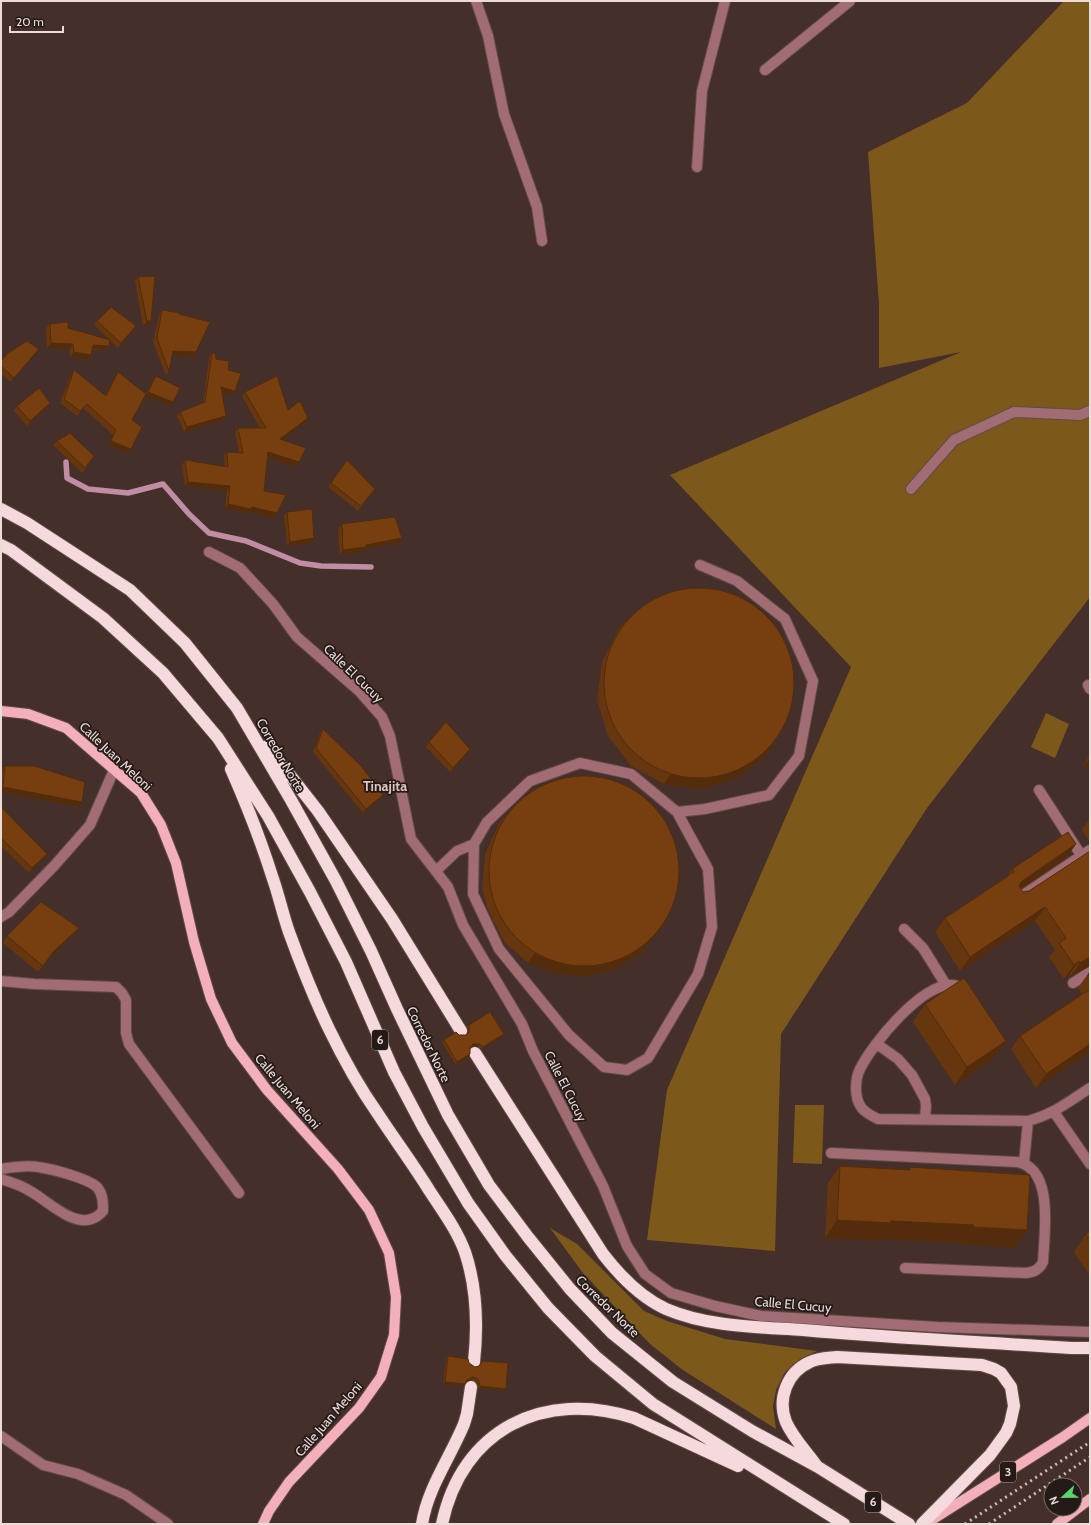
<svg xmlns="http://www.w3.org/2000/svg" width="1091" height="1525" font-family="Cabin,sans-serif">
<style>
.green{fill:#7c591b}
.lines{fill:none;stroke-linecap:round;stroke-linejoin:round}
.stream{stroke:#c08da5;stroke-width:5.5}
.minor-casing{stroke:#604b46;stroke-width:12}
.major-casing{stroke:#604b46;stroke-width:12}
.highway-casing{stroke:#604b46;stroke-width:14}
.minor{stroke:#a26c74;stroke-width:10}
.major{stroke:#f3afba;stroke-width:10}
.highway{stroke:#f5d9dc;stroke-width:12}
.rail{stroke:#cdbcb8;stroke-width:3;stroke-dasharray:2 4;stroke-linecap:butt}
.wall{fill:#66360e}
.shaded-wall{fill:#532c0b}
.building{fill:#773f10;stroke:#532c0b}
.labels{text-anchor:middle;stroke-width:3.5;stroke-linejoin:round;paint-order:stroke}
.shield{fill:#241a18;stroke:#afa29e;stroke-width:1}
.shield-label{font-size:12px;font-weight:bold;fill:#ebdcd8}
.street-label{font-size:13px;fill:#ebdcd8;stroke:#241a18}
.neighbourhood-label{font-size:14px;font-weight:bold;fill:#e0c3bd;stroke:#241a18}
</style>
<rect width="100%" height="100%" fill="#452f2a"/>
<path class="green" d="M 1064,1 L 1090,1 L 1090,597 L 927,808 L 781,1034 L 775,1251 L 647,1240 L 667,1090 L 851,667 L 670,475 L 961,352 L 879,368 L 879,304 L 868,152 L 967,103 Z
M 1046,713 L 1069,724 L 1055,758 L 1031,747 Z
M 795,1105 L 824,1105 L 822,1164 L 793,1163 Z
M 550,1228 L 577,1244 L 644,1311 L 667,1321 L 725,1339 L 817,1351 L 800,1359 L 785,1372 L 776,1390 L 773,1406 L 776,1429 L 683,1370 L 650,1344 L 583,1273 Z"/>
<g class="lines">
<path class="stream" d="M 66,462 L 67,478 L 88,489 L 128,493 L 163,484 L 189,514 L 209,533 L 246,541 L 300,563 L 321,566 L 371,567"/>
<g class="minor-casing">
<path id="minor" d="M 476,1 L 488,36 L 504,114 L 537,207 L 542,241
M 765,70 L 850,1
M 697,167 L 702,91 L 725,1
M 911,489 L 954,440 L 1014,412 L 1080,415 L 1090,411
M 209,552 L 240,568 L 273,604 L 297,637 L 359,691 L 382,717 L 390,736 L 411,839 L 448,887 L 463,925 L 522,1024 L 533,1051 L 603,1186 L 627,1246 L 645,1274 L 671,1293 L 715,1306 L 761,1316 L 937,1327 L 1090,1332
M 1088,685 L 1090,689
M 1039,790 L 1090,869
M 677,812 L 705,809 L 769,795 L 799,756 L 813,681 L 785,619 L 737,581 L 700,565
M 436,871 L 457,851 L 474,844 L 487,822 L 530,781 L 580,763 L 631,774 L 677,812 L 708,869 L 712,927 L 698,974 L 648,1058 L 627,1070 L 604,1067 L 569,1035 L 499,949 L 473,894 L 474,844
M 1017,899 L 1090,850
M 1,917 L 9,912 L 54,866 L 90,825 L 114,770
M 904,929 L 923,948 L 946,985
M 1,981 L 34,984 L 116,987 L 122,993 L 126,1000 L 126,1033 L 129,1044 L 239,1193
M 1073,983 L 1090,972
M 965,989 C 960,986 956,985 950,985 C 920,986 873,1043 860,1069 C 855,1079 854,1097 861,1107 C 865,1113 872,1116 878,1119 L 1028,1121 C 1054,1114 1068,1102 1090,1088
M 877,1044 L 898,1059 L 912,1075 L 925,1099 L 926,1106 L 925,1119
M 1054,1112 L 1090,1164
M 831,1153 L 1017,1162 C 1055,1168 1044,1235 1043,1262 C 1039,1270 1034,1272 1026,1273 L 905,1268
M 1024,1163 L 1028,1121
M 1,1169 C 13,1167 26,1165 38,1167 C 52,1169 87,1178 97,1187 C 103,1194 103,1202 103,1211 C 101,1213 98,1216 96,1217 C 75,1230 47,1200 30,1191 C 21,1185 11,1182 1,1179
M 1,1436 L 43,1465 L 78,1474 L 126,1495 L 168,1524"/>
</g>
<g class="major-casing">
<path id="major" d="M 1,711 L 28,714 L 66,728 L 141,793 L 161,825 L 176,863 L 194,942 L 211,999 L 232,1043 L 267,1090 L 338,1169 L 369,1210 L 389,1253 L 396,1297 L 394,1335 L 381,1377 L 359,1408 L 289,1482 L 269,1511 L 263,1524
M 927,1523 L 1063,1437 L 1090,1418
M 1057,1524 L 1090,1499"/>
</g>
<g class="highway-casing">
<path id="highway" d="M 1,509 L 27,523 L 130,590 L 185,643 L 237,708 L 291,800 L 336,881 L 371,951 L 397,1009 L 448,1115 L 489,1185 L 528,1237 L 570,1289 L 612,1333 L 673,1382 L 752,1431 L 818,1467 L 909,1524
M 1,545 L 11,550 L 103,618 L 163,673 L 218,738 L 268,816 L 310,892 L 346,962 L 394,1072 L 423,1127 L 468,1203 L 505,1255 L 548,1308 L 595,1356 L 653,1404 L 844,1524
M 267,746 L 318,811 L 392,919 L 461,1031
M 231,769 C 247,805 261,841 273,879 C 279,896 283,915 289,932 C 301,965 314,998 329,1029 C 343,1058 359,1087 378,1114 C 395,1140 413,1164 429,1190 C 442,1210 457,1230 465,1252 C 477,1288 478,1325 474,1362
M 475,1053 L 603,1254 C 620,1276 640,1297 666,1309 C 708,1327 758,1327 803,1330 C 892,1338 981,1342 1071,1348 L 1090,1348
M 816,1465 C 806,1451 793,1438 786,1422 C 777,1399 787,1372 810,1362 C 818,1358 828,1358 837,1357 L 982,1365 L 994,1369 L 1001,1373 L 1011,1387 L 1014,1406 L 1010,1424 L 1006,1433 L 990,1455 L 922,1524
M 422,1524 C 428,1487 450,1458 464,1424 L 467,1414 L 471,1387
M 442,1524 C 462,1429 544,1389 634,1418 L 738,1466"/>
</g>
<use href="#minor" class="minor"/>
<use href="#major" class="major"/>
<use href="#highway" class="highway"/>
<path class="rail" d="M 965,1524 L 1090,1442
M 989,1524 L 1090,1457"/>
</g>
<path class="wall" d="M 138,277 L 148,326 L 143,326 L 135,281 Z
M 162,310 L 179,314 L 196,352 L 193,357 L 172,355 L 169,371 L 166,376 L 153,342 L 159,315 Z
M 97,321 L 136,326 L 118,348 L 94,325 Z
M 50,324 L 68,328 L 109,346 L 106,350 L 92,350 L 91,355 L 88,360 L 70,357 L 70,349 L 47,348 L 46,328 Z
M 39,349 L 36,353 L 10,382 L 1,374 L 1,361 Z
M 212,353 L 216,359 L 228,370 L 235,391 L 231,396 L 222,393 L 226,416 L 222,420 L 184,432 L 177,416 L 180,412 L 203,403 L 209,358 Z
M 74,370 L 105,396 L 115,377 L 118,372 L 132,420 L 128,453 L 108,445 L 113,435 L 83,408 L 77,416 L 60,403 L 71,375 Z
M 156,376 L 170,406 L 145,396 L 153,380 Z
M 245,392 L 288,410 L 308,418 L 305,423 L 282,439 L 296,467 L 267,458 L 264,491 L 274,518 L 249,512 L 248,513 L 225,509 L 227,491 L 185,486 L 182,465 L 185,460 L 225,467 L 224,456 L 227,452 L 239,452 L 235,433 L 238,428 L 260,428 L 242,396 Z
M 17,406 L 47,407 L 27,426 L 14,411 Z
M 57,441 L 91,461 L 82,473 L 53,445 Z
M 347,460 L 375,489 L 358,511 L 328,487 Z
M 287,512 L 311,543 L 287,546 L 284,516 Z
M 342,524 L 402,538 L 398,543 L 365,549 L 363,552 L 340,555 L 338,529 Z
M 626,621 L 767,755 L 737,778 L 701,789 L 664,784 L 631,766 L 608,736 L 597,700 L 602,662 L 619,629 Z
M 1090,671 L 1090,677 L 1088,674 Z
M 323,729 L 380,799 L 363,813 L 313,752 L 320,733 Z
M 429,742 L 467,754 L 450,772 L 426,747 Z
M 1090,752 L 1090,769 L 1084,766 Z
M 5,766 L 79,807 L 1,792 L 1,779 L 2,771 Z
M 1,807 L 47,854 L 44,858 L 29,873 L 1,846 Z
M 506,815 L 660,930 L 641,953 L 615,969 L 586,976 L 556,974 L 528,963 L 505,943 L 488,910 L 482,888 L 485,854 L 499,824 Z
M 1090,818 L 1090,843 L 1082,830 Z
M 1076,844 L 1066,858 L 1021,889 L 1023,892 L 1029,891 L 1090,851 L 1089,966 L 1070,977 L 1069,975 L 1064,979 L 1049,957 L 1055,950 L 1035,921 L 960,971 L 935,932 L 945,918 L 1006,878 L 1012,869 Z
M 79,928 L 74,934 L 48,959 L 38,972 L 3,943 L 7,936 Z
M 1090,972 L 1090,1052 L 1036,1088 L 1011,1049 L 1020,1036 L 1082,994 L 1078,988 L 1088,974 Z
M 925,1004 L 1006,1041 L 993,1059 L 955,1085 L 913,1022 Z
M 469,1025 L 504,1034 L 502,1036 L 481,1049 L 478,1046 L 471,1047 L 470,1048 L 469,1057 L 456,1065 L 442,1042 L 444,1040 L 459,1035 L 466,1035 L 468,1034 L 467,1027 Z
M 840,1166 L 908,1170 L 910,1167 L 1027,1230 L 1014,1248 L 961,1244 L 961,1243 L 880,1239 L 878,1241 L 825,1238 L 828,1183 Z
M 1090,1231 L 1090,1276 L 1074,1252 L 1086,1234 Z
M 448,1356 L 469,1363 L 504,1391 L 478,1388 L 476,1381 L 472,1380 L 466,1382 L 464,1386 L 443,1384 L 446,1359 Z"/>
<path class="shaded-wall" d="M 147,321 L 151,321 L 148,326 L 143,326 Z
M 51,343 L 73,344 L 70,349 L 47,348 Z
M 93,345 L 109,346 L 106,350 L 90,349 Z
M 173,351 L 196,352 L 193,357 L 170,355 Z
M 74,352 L 91,355 L 88,360 L 70,357 Z
M 221,387 L 235,391 L 231,396 L 218,392 Z
M 148,392 L 173,402 L 170,406 L 145,396 Z
M 50,403 L 47,407 L 27,426 L 30,421 Z
M 226,416 L 222,420 L 184,432 L 187,427 Z
M 308,418 L 305,423 L 277,443 L 280,439 Z
M 111,441 L 131,449 L 128,453 L 108,445 Z
M 268,452 L 299,462 L 296,467 L 265,457 Z
M 188,482 L 230,486 L 227,491 L 185,486 Z
M 228,504 L 252,507 L 277,513 L 274,518 L 249,512 L 248,513 L 225,509 Z
M 314,538 L 311,543 L 287,546 L 290,542 Z
M 402,538 L 398,543 L 365,549 L 363,552 L 340,555 L 343,550 L 366,545 Z
M 773,746 L 767,755 L 737,778 L 701,789 L 664,784 L 670,775 Z
M 470,749 L 467,754 L 450,772 L 453,768 Z
M 1090,758 L 1090,769 L 1084,766 Z
M 3,787 L 82,802 L 79,807 L 1,792 L 1,790 Z
M 383,795 L 380,799 L 363,813 L 366,809 Z
M 1076,844 L 1066,858 L 1012,895 L 1022,881 Z
M 47,854 L 44,858 L 29,873 L 32,868 Z
M 1045,907 L 1035,921 L 960,971 L 970,957 Z
M 666,921 L 660,930 L 641,953 L 615,969 L 586,976 L 556,974 L 528,963 L 534,954 Z
M 79,928 L 74,934 L 48,959 L 53,952 Z
M 1090,957 L 1090,966 L 1070,977 L 1080,963 Z
M 1079,961 L 1069,975 L 1064,979 L 1074,965 Z
M 504,1034 L 502,1036 L 481,1049 L 483,1047 Z
M 1006,1041 L 993,1059 L 955,1085 L 967,1067 Z
M 473,1044 L 480,1044 L 478,1046 L 471,1047 L 468,1050 Z
M 1090,1044 L 1090,1052 L 1036,1088 L 1046,1074 Z
M 470,1054 L 469,1057 L 456,1065 L 457,1062 Z
M 837,1220 L 891,1221 L 974,1225 L 961,1243 L 880,1239 L 878,1241 L 825,1238 Z
M 973,1227 L 1027,1230 L 1014,1248 L 961,1244 Z
M 473,1377 L 472,1380 L 465,1382 L 467,1380 Z
M 445,1382 L 465,1384 L 464,1386 L 443,1384 Z
M 480,1386 L 506,1389 L 504,1391 L 478,1388 Z"/>
<path class="building" d="M 155,276 L 151,321 L 147,321 L 138,277 Z
M 111,307 L 136,326 L 121,343 L 97,321 Z
M 162,310 L 180,313 L 179,314 L 210,322 L 196,352 L 173,351 L 169,371 L 157,338 Z
M 68,322 L 68,328 L 110,340 L 109,346 L 93,345 L 91,355 L 74,352 L 73,344 L 51,343 L 50,324 Z
M 27,341 L 39,349 L 14,378 L 1,366 L 1,361 L 8,353 Z
M 212,353 L 215,353 L 216,359 L 229,361 L 228,370 L 241,373 L 235,391 L 221,387 L 226,416 L 187,427 L 180,412 L 205,402 Z
M 74,370 L 106,396 L 118,372 L 146,394 L 132,420 L 142,427 L 131,449 L 111,441 L 116,430 L 87,404 L 80,411 L 64,399 Z
M 156,376 L 180,388 L 173,402 L 148,392 Z
M 277,376 L 288,410 L 300,401 L 308,418 L 280,439 L 306,448 L 299,462 L 268,452 L 264,491 L 286,495 L 277,513 L 252,507 L 251,509 L 228,504 L 230,486 L 188,482 L 185,460 L 228,467 L 227,452 L 243,453 L 238,428 L 266,428 L 245,392 Z
M 39,388 L 50,403 L 30,421 L 17,406 Z
M 70,433 L 94,456 L 85,468 L 57,441 Z
M 347,460 L 375,489 L 361,506 L 331,483 Z
M 312,509 L 314,538 L 290,542 L 287,512 Z
M 395,517 L 402,538 L 366,545 L 366,547 L 343,550 L 342,524 Z
M604 683a95 95 0 1 1 190 0a95 95 0 1 1-190 0Z
M 446,722 L 470,749 L 453,768 L 429,742 Z
M 323,729 L 361,766 L 383,795 L 366,809 L 316,748 Z
M 5,766 L 34,766 L 85,782 L 82,802 L 3,787 Z
M489 871a95 95 0 1 1 190 0a95 95 0 1 1-190 0Z
M 1,807 L 47,854 L 32,868 L 1,838 Z
M 1068,832 L 1076,844 L 1022,881 L 1019,886 L 1023,892 L 1029,891 L 1090,851 L 1090,957 L 1080,963 L 1079,961 L 1074,965 L 1059,943 L 1066,938 L 1045,907 L 970,957 L 945,918 L 1014,872 L 1012,869 Z
M 41,902 L 79,928 L 53,952 L 43,966 L 7,936 Z
M 1090,972 L 1090,977 L 1088,974 Z
M 964,978 L 1006,1041 L 967,1067 L 925,1004 Z
M 1090,989 L 1090,1044 L 1046,1074 L 1020,1036 Z
M 490,1012 L 504,1034 L 483,1047 L 480,1044 L 473,1044 L 470,1048 L 470,1054 L 457,1062 L 444,1040 L 456,1032 L 459,1035 L 466,1035 L 469,1032 L 469,1025 Z
M 840,1166 L 910,1170 L 910,1167 L 1030,1175 L 1027,1230 L 973,1227 L 974,1225 L 891,1221 L 891,1223 L 837,1220 Z
M 1090,1231 L 1090,1240 L 1086,1234 Z
M 448,1356 L 468,1359 L 469,1363 L 475,1367 L 479,1366 L 483,1361 L 508,1363 L 506,1389 L 480,1386 L 478,1379 L 473,1377 L 467,1380 L 465,1384 L 445,1382 Z"/>
<g class="labels">
<g class="shield">
<rect x="372" y="1030" width="16" height="20" rx="3"/>
<rect x="1000" y="1462" width="16" height="20" rx="3"/>
<rect x="865" y="1492" width="16" height="20" rx="3"/>
</g>
<g class="shield-label">
<text x="380" y="1044">6</text>
<text x="1008" y="1476">3</text>
<text x="873" y="1506">6</text>
</g>
<g class="street-label">
<text transform="translate(354 673) rotate(44)" y="5">Calle El Cucuy</text>
<text transform="translate(281 755) rotate(60)" y="5">Corredor Norte</text>
<text transform="translate(116 756) rotate(43)" y="5">Calle Juan Meloni</text>
<text transform="translate(429 1044) rotate(64)" y="5">Corredor Norte</text>
<text transform="translate(566 1086) rotate(63)" y="5">Calle El Cucuy</text>
<text transform="translate(288 1091) rotate(50)" y="5">Calle Juan Meloni</text>
<text transform="translate(793 1304) rotate(5)" y="5">Calle El Cucuy</text>
<text transform="translate(608 1306) rotate(44)" y="5">Corredor Norte</text>
<text transform="translate(328 1419) rotate(-49)" y="5">Calle Juan Meloni</text>
</g>
<g class="neighbourhood-label">
<text x="385" y="791">Tinajita</text>
</g>
</g>
<rect width="1091" height="1525" fill="none" stroke="#ebdcd8" stroke-width="4"/>
<g transform="translate(1063 1497) rotate(248)"><circle r="19" fill="#241a18" stroke="#746865"/>
<path d="M0-3L7 15L0 10L-7 15Z" fill="#5ed56c"/>
<text y="-6" font-size="11" font-weight="bold" text-anchor="middle" fill="#ebdcd8">N</text>
</g>
<path d="M10 26v6h53v-6" fill="none" stroke="#ebdcd8" stroke-width="2"/>
<text x="16" y="26" font-size="12" fill="#ebdcd8" stroke="#241a18" stroke-width="3" paint-order="stroke">20 m</text>
</svg>
